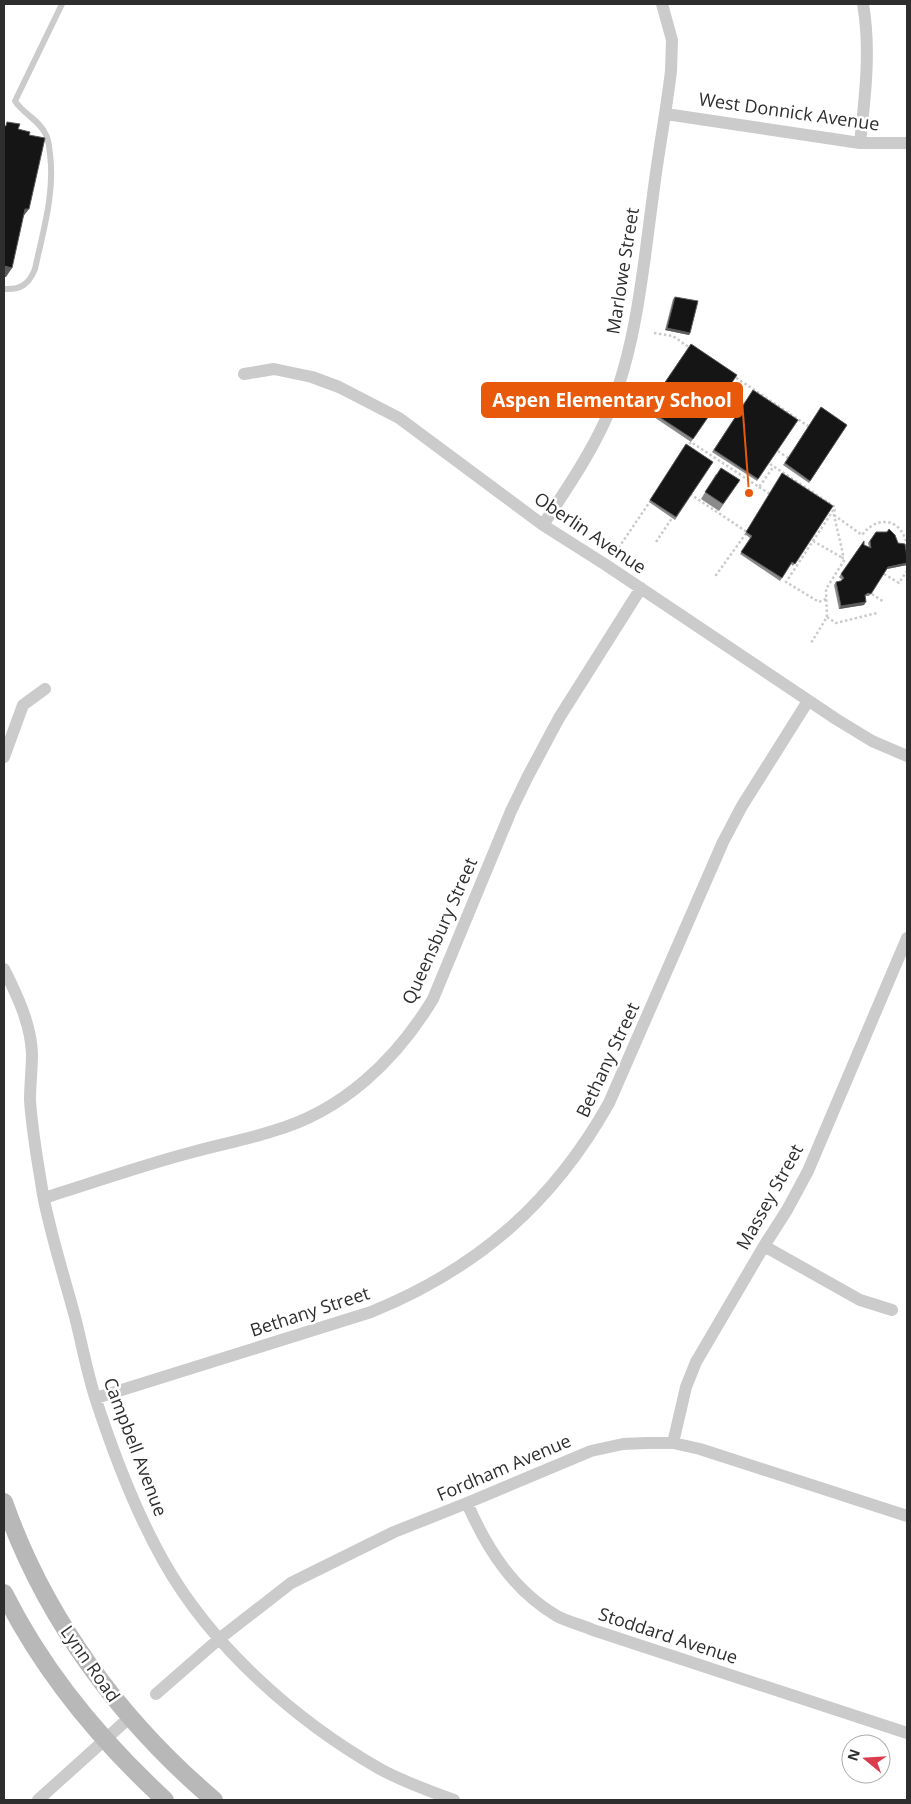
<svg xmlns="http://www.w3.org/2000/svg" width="911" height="1804" font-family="'Open Sans',sans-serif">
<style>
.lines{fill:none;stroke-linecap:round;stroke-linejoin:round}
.path{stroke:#cbcbcb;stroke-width:2.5;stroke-dasharray:2.5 2.5;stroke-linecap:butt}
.lane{stroke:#cbcbcb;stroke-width:6}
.street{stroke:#cbcbcb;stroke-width:12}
.secondary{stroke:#b8b8b8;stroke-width:18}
.wall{fill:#8a8a8a}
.shaded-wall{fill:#5b5b5b}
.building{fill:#151515;stroke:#5b5b5b}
.labels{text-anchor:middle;stroke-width:5;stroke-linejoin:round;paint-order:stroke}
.street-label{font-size:18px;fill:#2e2e2e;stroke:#fff}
.leader{fill:none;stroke:#e8590c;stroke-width:2}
.callout-dot{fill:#e8590c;stroke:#fff;stroke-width:2}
.callout{fill:#e8590c;stroke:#e8590c;stroke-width:2}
.callout-label{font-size:19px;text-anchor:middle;font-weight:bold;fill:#fff}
</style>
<rect width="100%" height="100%" fill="#fff"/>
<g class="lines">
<path class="path" d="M 654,333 L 673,336 L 690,348
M 732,375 L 808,426
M 686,448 L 691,442 L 759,487 L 774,466
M 778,451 L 788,458
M 770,464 L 835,507 L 834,515 L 843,554 L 841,557 L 845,559 L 826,589 L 827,617 L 811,643
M 759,487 L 770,494
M 690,494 L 747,532 L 714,578
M 834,515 L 862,535 C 879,513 903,520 907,546
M 813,541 L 841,557
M 656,542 L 674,515
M 613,556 L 651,500
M 884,574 L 899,583 L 907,571
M 872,594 L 884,602
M 826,599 L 819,602 L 786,582 L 834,509
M 827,617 L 836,623 L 877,613"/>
<path class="lane" d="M 4,289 C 21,290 29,284 35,269 C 43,231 55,193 50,154 C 49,148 49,140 46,135 C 40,120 23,114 15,101 L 62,4"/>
<path class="street" d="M 666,114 L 860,143 L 907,143
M 860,143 C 865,97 871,50 863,4
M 244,374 L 274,369 L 312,377 L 339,387 L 399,418 L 543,525 L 606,565 L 836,719 L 872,741 L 907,756
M 543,525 C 565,491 588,458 605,421 C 636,353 643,269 653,195 C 658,154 666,113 671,71 L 672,40 L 662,4
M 4,757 L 23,705 L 45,689
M 4,969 C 17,995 31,1024 32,1054 C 32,1069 30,1085 30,1100 C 32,1132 38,1163 43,1195 C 51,1236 64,1276 75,1317 C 82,1344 87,1373 96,1400 C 114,1455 135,1511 164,1562 C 212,1647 296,1721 380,1769 C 404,1782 429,1791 454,1800
M 44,1198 C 92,1183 140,1166 189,1153 C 217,1145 245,1140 273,1131 C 343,1111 396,1060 433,999 L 511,811 L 528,776 L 559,718 L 641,588
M 764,1246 L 860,1300 L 892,1310
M 96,1398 L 371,1312 C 477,1269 553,1203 609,1103 L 723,842 L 742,806 L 808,701
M 673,1443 L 686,1387 L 696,1362 L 764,1246 L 787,1210 L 808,1171 L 907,938
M 467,1503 C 487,1549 513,1590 557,1616 C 568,1622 582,1625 593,1630 L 907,1733
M 156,1694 L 219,1639 L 291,1583 L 394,1532 L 467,1503 L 591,1451 L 623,1444 L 646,1443 L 673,1443 L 700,1449 L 907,1516
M 38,1800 L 129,1718"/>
<path class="secondary" d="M 4,1502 C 45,1619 120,1720 214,1800
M 4,1593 C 43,1671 101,1741 165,1800"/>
</g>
<path class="wall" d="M 675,297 L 690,333 L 689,335 L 665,330 L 673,299 Z
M 691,344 L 737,375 L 691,442 L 645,411 Z
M 753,390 L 798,420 L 757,481 L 712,452 Z
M 821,407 L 847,425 L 809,483 L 783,465 Z
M 686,444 L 713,462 L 675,520 L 649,502 Z
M 782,473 L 833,506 L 793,566 L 791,564 L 780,581 L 740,554 L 750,538 L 745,534 Z
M 716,474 L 740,480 L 719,511 L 701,499 Z
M 876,532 L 898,543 L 907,557 L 907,565 L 887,569 L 869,596 L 865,596 L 864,605 L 839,609 L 834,585 L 836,582 L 842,580 L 839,577 L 864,541 L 864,545 L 869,547 L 868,543 Z"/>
<path class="shaded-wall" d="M 25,209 L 29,209 L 22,218 Z
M 4,266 L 12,268 L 6,277 L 4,277 Z
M 667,328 L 690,333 L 689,335 L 665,330 Z
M 907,563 L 907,565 L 887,569 L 888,567 Z
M 866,602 L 864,605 L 839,609 L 841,606 Z"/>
<path class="building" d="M 7,122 L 20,124 L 18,129 L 30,132 L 29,135 L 45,138 L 29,209 L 25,209 L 12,268 L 4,266 L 4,126 L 6,126 Z
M 675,297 L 698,301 L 690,333 L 667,328 Z
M 691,344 L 737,375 L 693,439 L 647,409 Z
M 753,390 L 798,420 L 758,479 L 714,450 Z
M 821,407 L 847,425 L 810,481 L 785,463 Z
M 686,444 L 713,462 L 676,517 L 650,500 Z
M 721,468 L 740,480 L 723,504 L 705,492 Z
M 782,473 L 833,506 L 795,564 L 792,562 L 782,578 L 741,552 L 752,536 L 746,532 Z
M 889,529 L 895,535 L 898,543 L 905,544 L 907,557 L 907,563 L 888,567 L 871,594 L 868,593 L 865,595 L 866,602 L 841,606 L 836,582 L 841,581 L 844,578 L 841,574 L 864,541 L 864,545 L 871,548 L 870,541 L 876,532 L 887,532 Z"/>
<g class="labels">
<g class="street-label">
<text transform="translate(789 112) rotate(8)" y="6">West Donnick Avenue</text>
<text transform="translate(623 271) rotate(-81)" y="6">Marlowe Street</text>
<text transform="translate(590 533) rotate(34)" y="6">Oberlin Avenue</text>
<text transform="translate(440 931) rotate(-66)" y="6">Queensbury Street</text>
<text transform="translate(608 1060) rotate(-65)" y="6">Bethany Street</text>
<text transform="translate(770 1197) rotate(-61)" y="6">Massey Street</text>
<text transform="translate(310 1312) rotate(-18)" y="6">Bethany Street</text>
<text transform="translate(135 1447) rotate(69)" y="6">Campbell Avenue</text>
<text transform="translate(504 1468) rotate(-23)" y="6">Fordham Avenue</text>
<text transform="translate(668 1636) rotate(18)" y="6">Stoddard Avenue</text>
<text transform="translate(90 1664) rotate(55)" y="6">Lynn Road</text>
</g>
</g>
<path class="leader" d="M749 493L742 400"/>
<circle class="callout-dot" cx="749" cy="493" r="5"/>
<rect class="callout" x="482" y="383" width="260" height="34" rx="5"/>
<g class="callout-label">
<text x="612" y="407">Aspen Elementary School</text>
</g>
<rect width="911" height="1804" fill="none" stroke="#2e2e2e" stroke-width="10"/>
<g transform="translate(866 1759) rotate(288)"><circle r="24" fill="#ffffff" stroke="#ababab"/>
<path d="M0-4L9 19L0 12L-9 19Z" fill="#db3b4c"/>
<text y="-8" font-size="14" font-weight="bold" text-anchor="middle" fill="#2e2e2e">N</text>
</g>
</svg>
